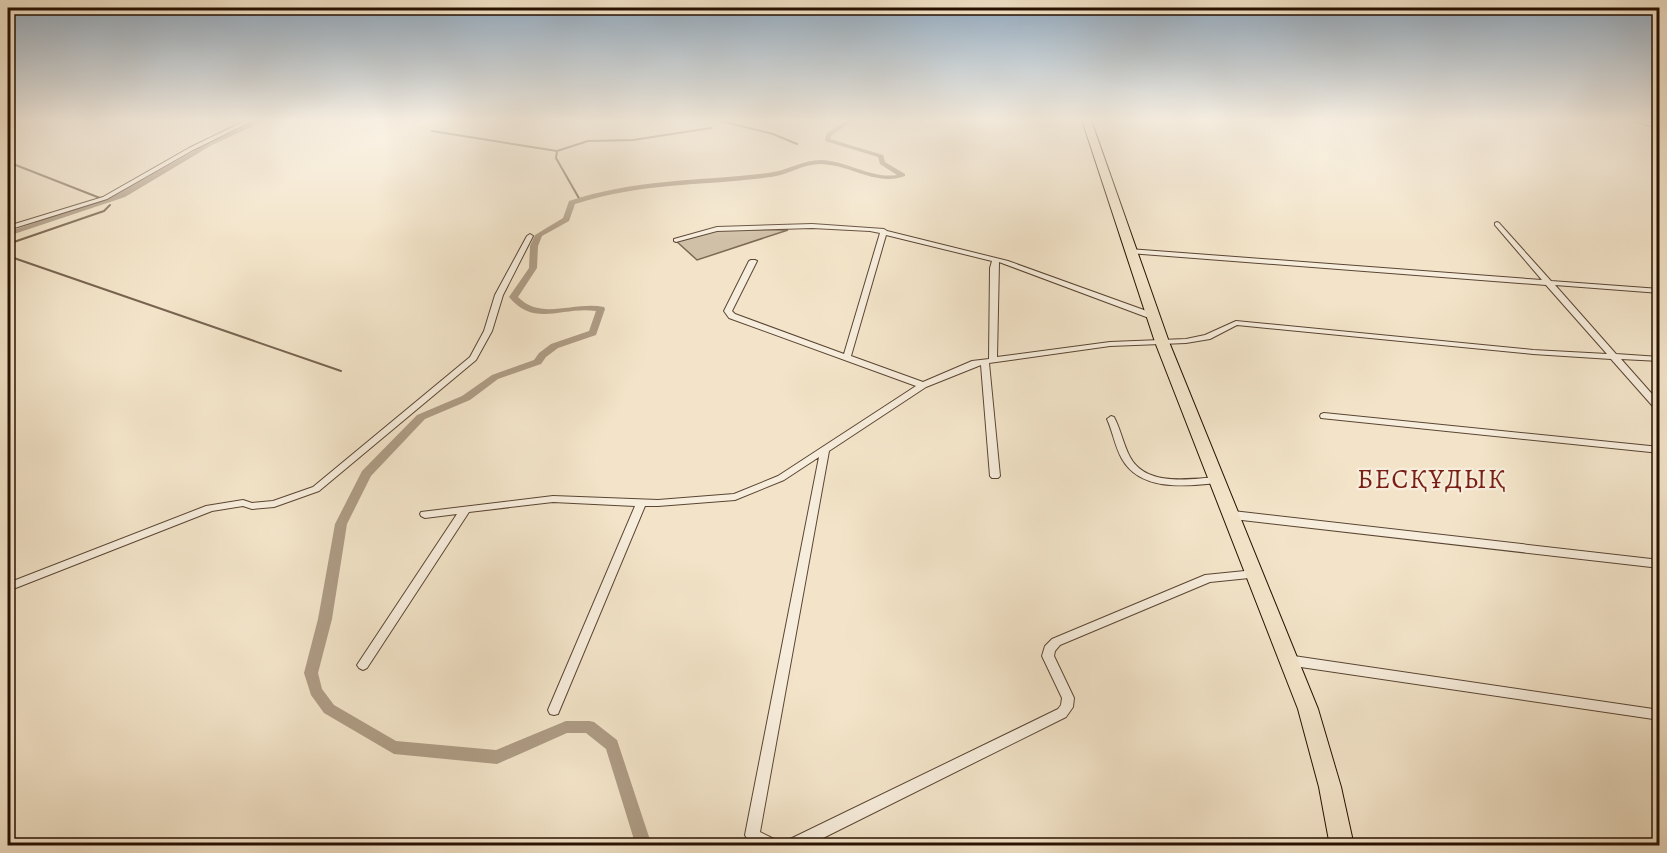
<svg xmlns="http://www.w3.org/2000/svg" width="1667" height="853" font-family="Alegreya,serif">
<style>
.green{fill:#d0c0a7;stroke:#7c6854;stroke-width:1.5}
.lines{fill:none;stroke-linecap:round;stroke-linejoin:round}
.stream{stroke:#786450;stroke-width:2}
.canal{fill:#ae9c85;fill-rule:evenodd}
.minor-casing{stroke:#5a4533;stroke-width:2}
.trunk-casing{stroke:#271001;stroke-width:2}
.minor{fill:#f7eddc;fill-rule:evenodd}
.trunk{fill:#f3e4c9;fill-rule:evenodd}
.labels{text-anchor:middle;stroke-width:4.5;stroke-linejoin:round;paint-order:stroke}
.quarter-label{font-size:27px;letter-spacing:1.5px;fill:#7a1f14;stroke:#f7eddc}
</style>
<rect width="100%" height="100%" fill="#f3e4c9"/>
<filter id="stains"><feTurbulence type="fractalNoise" baseFrequency=".00333" numOctaves="4"/><feColorMatrix values="0 0 0 0 .2 0 0 0 0 .09 0 0 0 0 .02 0 0 0 .5 -.17"/></filter>
<radialGradient id="worn" r=".72"><stop offset=".6" stop-color="#630" stop-opacity="0"/><stop offset="1" stop-color="#630" stop-opacity=".3"/></radialGradient>
<path class="green" d="M 723,229 L 788,230 L 697,260 L 676,241 Z"/>
<g class="lines">
<path class="stream" d="M 717,120 L 773,134 L 797,144
M 432,131 L 557,151
M 8,162 L 100,198
M 580,200 L 556,158 L 557,151 L 588,141 L 633,140 L 711,128
M 8,244 L 104,211 L 110,205
M 8,256 L 341,371"/>
<path class="canal" d="M 257,120 L 266,120 L 212,145 L 125,197 L 8,236 L 8,232 L 119,193 L 208,143 Z
M 846,120 L 854,120 L 831,136 L 830,139 L 883,155 L 885,162 L 905,174 L 905,176 C 876,187 850,164 820,164 C 803,164 788,175 771,177 C 704,186 642,182 575,204 L 569,221 L 542,236 L 538,246 L 537,268 L 518,297 C 541,321 574,301 604,307 L 605,309 L 596,335 L 558,348 L 546,357 L 541,364 L 498,379 L 470,400 L 425,419 L 371,476 L 347,524 L 332,619 L 318,673 L 322,689 L 334,705 L 396,741 L 496,750 L 566,721 L 589,721 L 594,722 L 617,740 L 652,846 L 636,846 L 606,749 L 586,733 L 567,733 L 497,764 L 394,754 L 324,713 L 311,695 L 304,673 L 318,619 L 335,524 L 362,471 L 417,415 L 462,396 L 492,375 L 534,360 L 539,353 L 551,344 L 589,331 L 596,311 C 563,306 534,328 509,297 L 529,268 L 530,246 L 535,235 L 563,218 L 569,201 C 634,179 701,181 768,173 C 786,171 803,160 821,160 C 847,161 872,179 897,175 L 880,164 L 878,157 L 825,141 L 826,134 Z"/>
<g class="minor-casing">
<path id="minor" d="M 247,120 L 254,120 L 193,150 L 107,199 L 8,230 L 8,226 L 103,197 L 189,148 Z
M 1631,120 L 1640,120 L 1660,125 L 1660,129 Z
M 1497,222 L 1499,223 L 1551,281 L 1660,289 L 1660,293 L 1555,285 L 1616,354 L 1660,357 L 1660,361 L 1621,359 L 1660,403 L 1660,412 L 1657,411 L 1611,359 L 1533,354 L 1237,325 L 1210,339 L 1186,343 L 1110,346 L 989,363 L 1000,476 L 998,478 L 992,478 L 990,476 L 981,365 L 926,387 L 829,451 L 760,832 L 778,841 L 780,846 C 767,846 751,848 745,835 L 819,457 L 784,480 L 735,500 L 658,506 L 645,506 L 558,714 L 554,715 L 550,714 L 548,710 L 635,506 L 553,502 L 469,512 L 367,668 L 363,670 L 359,668 L 357,665 L 457,514 L 425,518 L 421,516 L 420,514 L 421,512 L 553,496 L 658,500 L 734,494 L 778,476 L 916,386 L 729,318 L 724,311 L 749,261 L 751,260 L 755,260 L 757,261 L 732,311 L 735,314 L 844,354 L 880,233 L 870,231 L 812,228 L 717,231 L 676,242 L 674,241 L 674,239 L 717,227 L 812,224 L 884,229 L 887,231 L 1008,261 L 1155,314 L 1156,316 L 1155,318 L 1149,318 L 999,262 L 997,357 L 1110,342 L 1186,339 L 1205,335 L 1236,321 L 1533,350 L 1607,354 L 1546,285 L 1129,253 L 1126,251 L 1129,249 L 1542,280 L 1495,225 L 1495,223 ZM 886,235 L 992,261 L 990,268 L 989,359 L 972,361 L 923,382 L 851,356 Z
M 530,234 L 533,236 L 503,295 L 492,331 L 476,360 L 319,491 L 274,507 L 252,509 L 243,506 L 212,511 L 8,591 L 8,583 L 206,506 L 243,500 L 252,503 L 273,501 L 313,487 L 470,357 L 484,331 L 495,295 L 527,236 Z
M 1324,413 L 1660,447 L 1660,453 L 1321,418 L 1320,416 L 1321,414 Z
M 1111,416 L 1114,417 C 1121,430 1123,444 1130,457 C 1146,487 1190,479 1218,477 L 1223,480 L 1218,483 C 1186,486 1141,492 1122,459 C 1115,447 1113,432 1107,419 Z
M 1233,511 L 1660,560 L 1660,568 L 1233,519 L 1229,518 L 1228,515 L 1229,512 Z
M 1255,570 L 1259,571 L 1260,574 L 1259,577 L 1210,582 L 1060,645 L 1055,651 L 1054,656 L 1074,698 L 1073,707 L 1066,717 L 807,846 L 784,846 L 786,841 L 1058,709 L 1061,705 L 1062,698 L 1042,656 L 1045,646 L 1052,639 L 1205,575 Z
M 1287,655 L 1660,710 L 1660,720 L 1287,665 L 1283,663 L 1281,660 L 1283,657 Z"/>
</g>
<g class="trunk-casing">
<path id="trunk" d="M 1082,120 L 1091,120 L 1169,342 L 1318,709 L 1341,787 L 1354,846 L 1330,846 L 1319,787 L 1298,709 L 1155,342 Z"/>
</g>
<use href="#minor" class="minor"/>
<use href="#trunk" class="trunk"/>
</g>
<linearGradient id="sky" x2="0" y2="1"><stop stop-color="#91aac0"/><stop offset="0.5" stop-color="#faf3e7"/><stop offset="1" stop-color="#faf3e7" stop-opacity="0"/></linearGradient>
<rect width="1667" height="240" fill="url(#sky)"/>
<g class="labels">
<g class="quarter-label">
<text x="1432" y="488">БЕСҚҰДЫҚ</text>
</g>
</g>
<rect width="1667" height="853" fill="none" stroke="#f3e4c9" stroke-width="30"/>
<rect x="9" y="9" width="1649" height="835" fill="none" stroke="#271001" stroke-width="3"/>
<rect x="15" y="15" width="1637" height="823" fill="none" stroke="#271001" stroke-width="1.5"/>
<rect width="100%" height="100%" filter="url(#stains)"/>
<rect width="100%" height="100%" fill="url(#worn)"/>
</svg>
